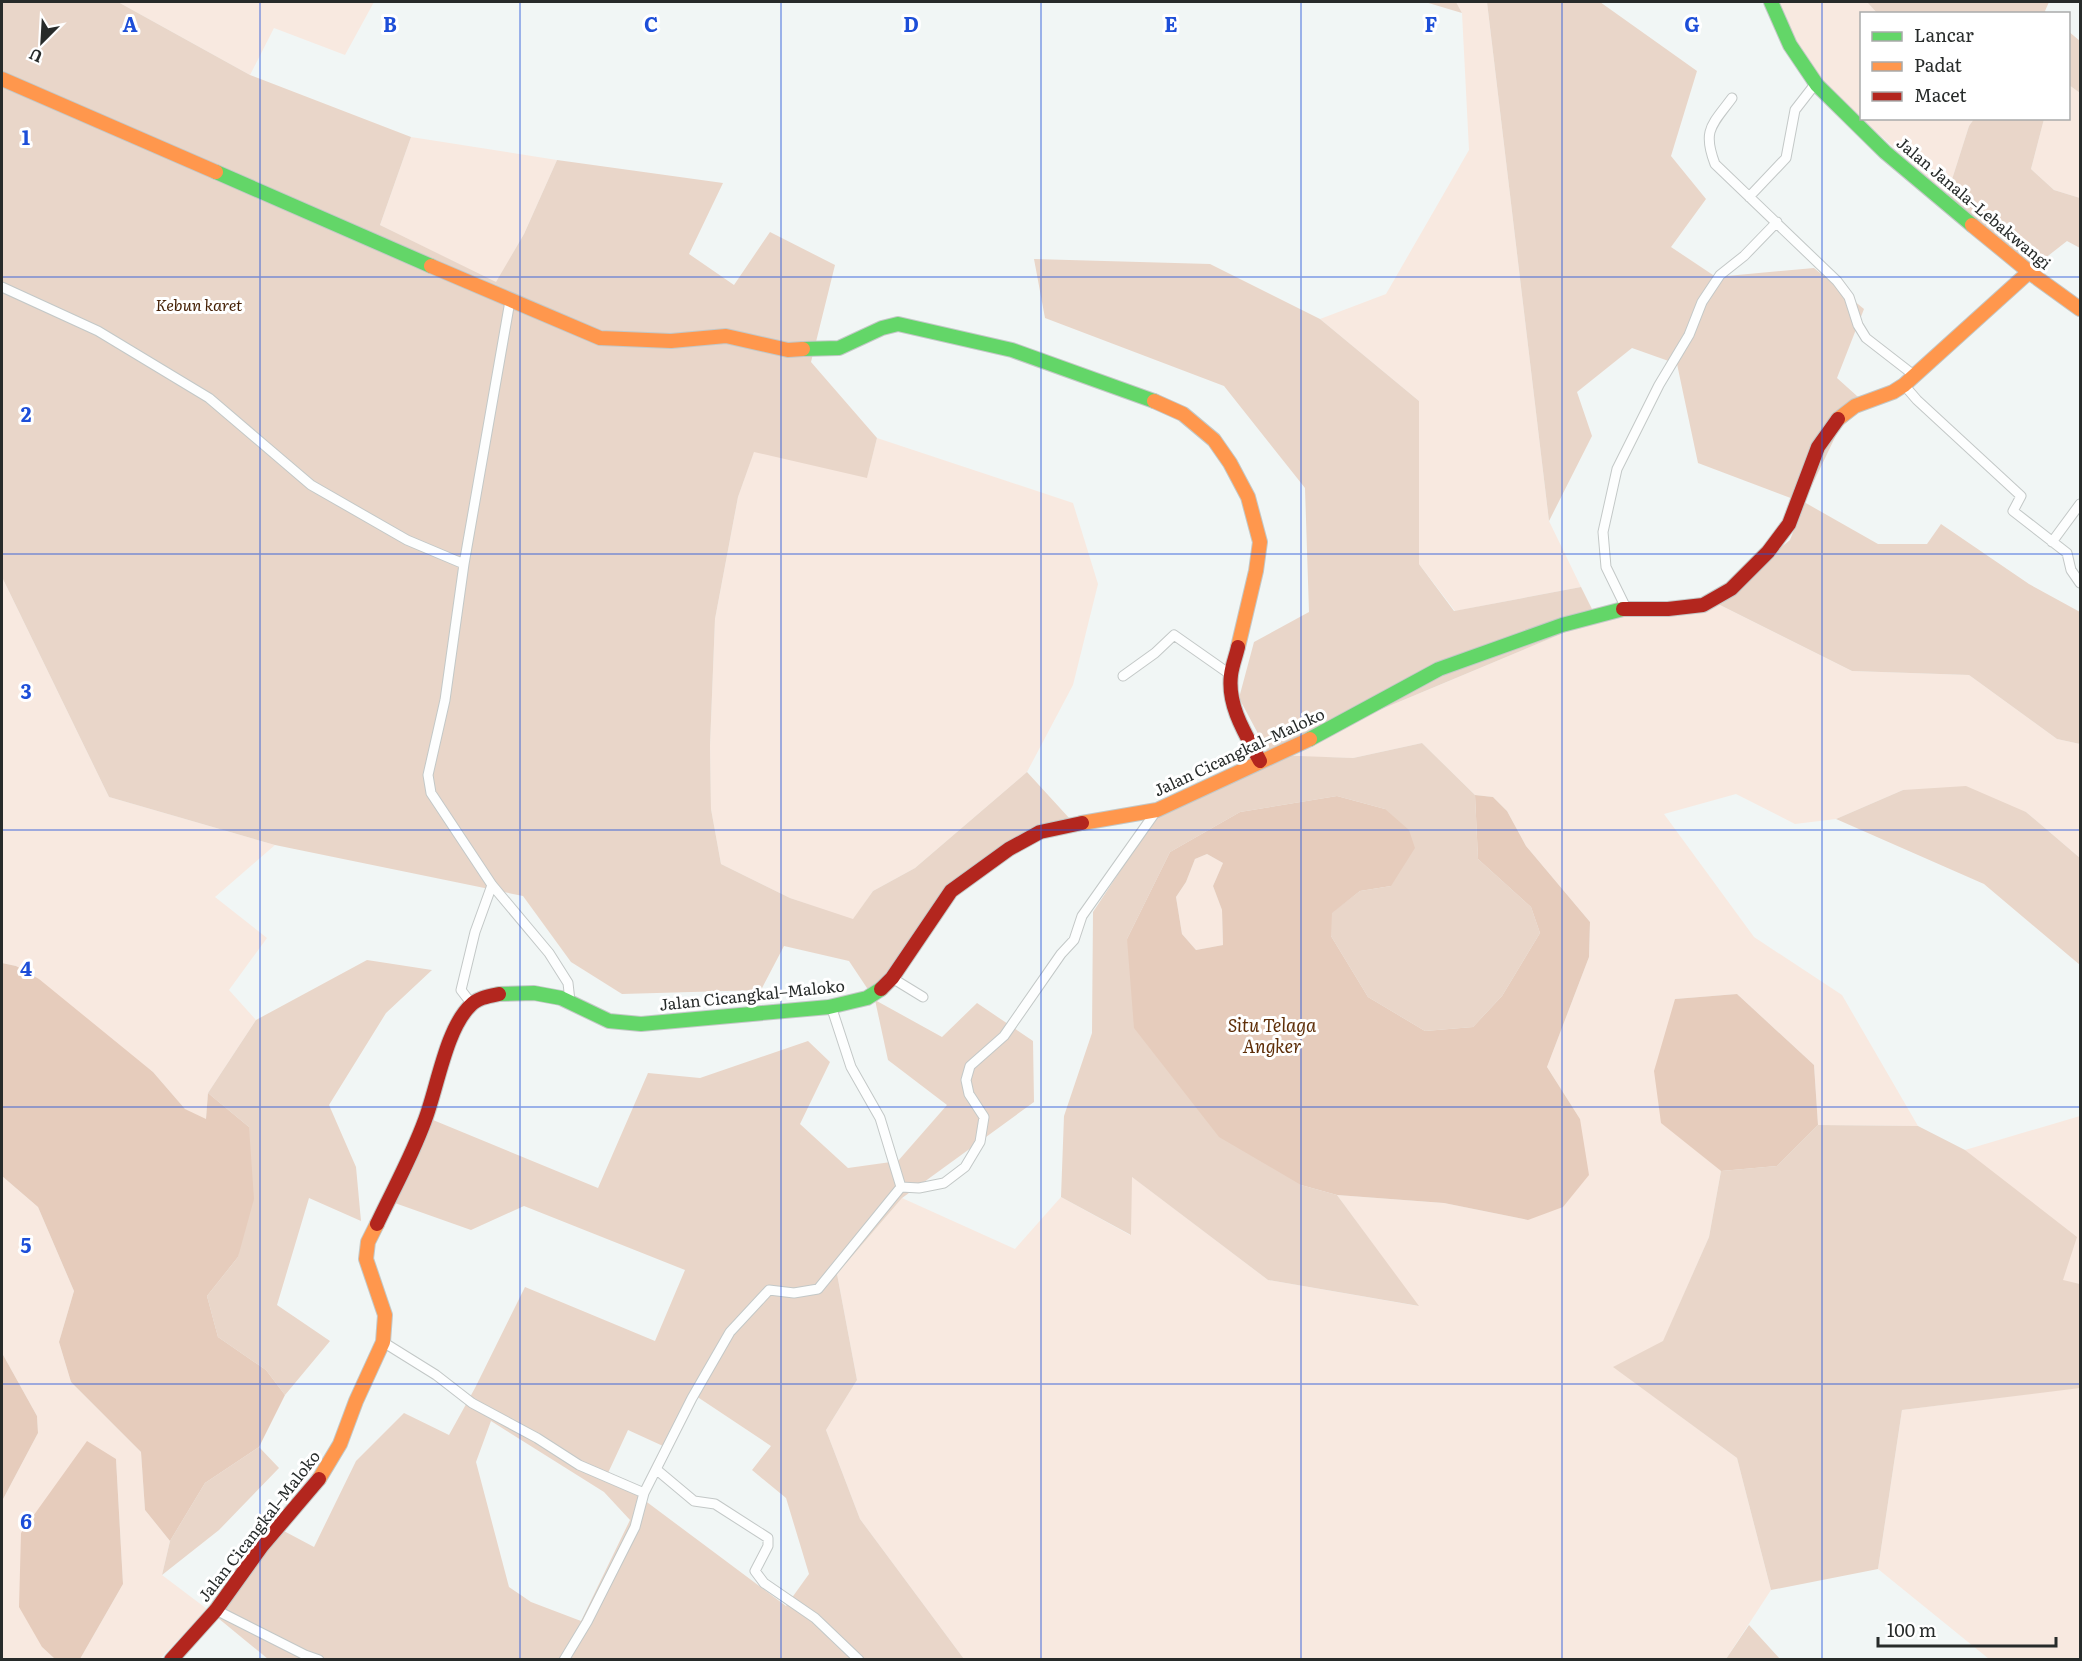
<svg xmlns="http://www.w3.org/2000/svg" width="2082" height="1661" font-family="Literata,serif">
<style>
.green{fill:#f8e9e0}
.forest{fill:#e9d6c9;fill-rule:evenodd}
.water{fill:#e6ccbc;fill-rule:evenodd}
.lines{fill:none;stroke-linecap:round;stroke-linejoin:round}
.street-casing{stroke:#c3c8c7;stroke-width:11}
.fast-casing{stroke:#c3c8c7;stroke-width:16}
.slow-casing{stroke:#c3c8c7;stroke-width:16}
.jam-casing{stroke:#c3c8c7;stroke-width:16}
.street{stroke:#fdfefe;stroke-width:9}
.fast{stroke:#63d668;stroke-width:14}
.slow{stroke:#ff974d;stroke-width:14}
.jam{stroke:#b3261e;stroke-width:14}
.grid{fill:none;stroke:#1d4ed8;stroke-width:1.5;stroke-opacity:0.55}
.labels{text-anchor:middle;stroke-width:6;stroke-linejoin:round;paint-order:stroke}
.street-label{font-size:16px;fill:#272b2a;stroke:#fff}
.park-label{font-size:16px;font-style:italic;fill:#441f04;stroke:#fff}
.water-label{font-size:18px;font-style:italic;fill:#5e2e08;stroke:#fff}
.grid-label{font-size:20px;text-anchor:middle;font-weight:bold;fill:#1d4ed8;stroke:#fff;stroke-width:6;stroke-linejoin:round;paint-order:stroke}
</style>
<rect width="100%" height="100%" fill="#f1f6f5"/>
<path class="green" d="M 118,2 L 374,2 L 345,55 L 274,28 L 250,75 Z
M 1456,2 L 1487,2 L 1549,521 L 1581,587 L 1455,611 L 1419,564 L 1419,401 L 1320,319 L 1386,294 L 1469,150 L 1462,13 Z
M 1774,2 L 1867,2 L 1877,13 L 1862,14 L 1862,118 L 1974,119 L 1969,126 L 1947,195 L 1817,79 Z
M 2069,85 L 2080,93 L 2080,198 L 2054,190 L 2031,169 L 2044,119 L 2068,118 Z
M 411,137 L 557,160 L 524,234 L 496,283 L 380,225 Z
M 877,438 L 1073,503 L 1098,584 L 1073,685 L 1027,772 L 915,868 L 873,891 L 853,920 L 790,898 L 721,864 L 711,809 L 710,746 L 715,619 L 738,497 L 754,451 L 867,477 Z
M 2,577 L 109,797 L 275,845 L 215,897 L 267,938 L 229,990 L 256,1020 L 208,1093 L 206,1120 L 185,1109 L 153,1072 L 16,966 L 2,963 Z
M 1714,602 L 1852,671 L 1969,675 L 2057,739 L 2080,744 L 2080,858 L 2026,812 L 1903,790 L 1836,819 L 1795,824 L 1736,794 L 1664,814 L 1754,937 L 1842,995 L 1918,1126 L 1818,1125 L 1814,1065 L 1737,994 L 1675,999 L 1661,1122 L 1721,1171 L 1709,1237 L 1663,1342 L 1614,1367 L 1737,1458 L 1771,1590 L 1726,1659 L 964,1659 L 860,1519 L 826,1430 L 857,1380 L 837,1274 L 902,1198 L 1015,1249 L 1061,1197 L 1130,1235 L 1131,1176 L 1268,1280 L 1418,1306 L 1337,1195 L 1444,1203 L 1528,1220 L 1580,1119 L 1547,1067 L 1589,957 L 1590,922 L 1526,846 L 1507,811 L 1493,797 L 1475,795 L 1422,743 L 1353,758 L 1270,756 L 1597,619 L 1641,608 Z
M 1207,854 L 1223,863 L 1213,886 L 1222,910 L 1223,945 L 1196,950 L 1182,934 L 1176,897 L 1186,882 L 1195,859 Z
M 2080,1116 L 2080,1284 L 2063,1281 L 1965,1150 Z
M 2,1176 L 38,1207 L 74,1291 L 59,1342 L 71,1382 L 141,1452 L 145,1510 L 170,1541 L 162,1575 L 207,1609 L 160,1659 L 80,1659 L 123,1584 L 116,1459 L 42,1647 L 55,1659 L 2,1659 L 2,1501 L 38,1433 L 37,1416 L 2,1353 Z
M 2075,1388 L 2080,1388 L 2080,1659 L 1989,1659 L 1878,1569 L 1902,1410 Z"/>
<path class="forest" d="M 2,2 L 118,2 L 250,75 L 411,137 L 380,225 L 496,282 L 524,234 L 557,160 L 723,183 L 689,254 L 734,285 L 770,232 L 835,265 L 811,362 L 877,438 L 867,478 L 754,452 L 738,497 L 715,619 L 710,746 L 711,809 L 721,864 L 790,898 L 853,919 L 873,891 L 915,868 L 1027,772 L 1070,819 L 951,892 L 875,1000 L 942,1037 L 977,1003 L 1033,1041 L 1034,1102 L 902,1198 L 837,1274 L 857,1380 L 826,1430 L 860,1519 L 964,1659 L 268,1659 L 207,1609 L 282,1530 L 314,1547 L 356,1461 L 404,1413 L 449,1435 L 475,1388 L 525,1287 L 655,1341 L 685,1270 L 524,1206 L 471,1230 L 392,1202 L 398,1182 L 433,1120 L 598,1188 L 648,1073 L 700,1078 L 808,1041 L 830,1062 L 800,1124 L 848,1168 L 898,1161 L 947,1105 L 888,1060 L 875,1000 L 849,961 L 784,946 L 761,990 L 622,994 L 571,962 L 523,896 L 275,845 L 109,797 L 2,577 ZM 696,1396 L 771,1446 L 752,1470 L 786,1498 L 809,1574 L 786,1606 L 608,1473 L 628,1430 L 663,1446 ZM 491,1421 L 604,1492 L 630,1520 L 581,1621 L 531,1602 L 509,1587 L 476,1462 Z
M 1424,2 L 1456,2 L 1462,13 L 1425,2 Z
M 1487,2 L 1600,2 L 1697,71 L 1671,156 L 1706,199 L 1671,247 L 1716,277 L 1814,268 L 1864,309 L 1837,378 L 1867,405 L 1839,429 L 1804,502 L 1878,544 L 1927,544 L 1941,524 L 2029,584 L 2080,612 L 2080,744 L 2057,739 L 1969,675 L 1852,671 L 1714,602 L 1790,540 L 1804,503 L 1698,463 L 1677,364 L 1632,348 L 1577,392 L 1592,436 L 1549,521 Z
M 1867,2 L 2049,2 L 2045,11 L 2047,14 L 1877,13 Z
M 2068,31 L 2080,41 L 2080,93 L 2069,85 Z
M 1974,119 L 2044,119 L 2031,169 L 2054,190 L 2080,198 L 2080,248 L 2067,241 L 2030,270 L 1947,195 L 1969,126 Z
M 1034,259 L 1210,264 L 1320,319 L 1419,401 L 1419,564 L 1454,611 L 1581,587 L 1597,619 L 1272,755 L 1353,758 L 1422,743 L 1475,795 L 1478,859 L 1531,907 L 1540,933 L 1502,996 L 1473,1027 L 1425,1031 L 1368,997 L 1331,936 L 1331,913 L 1360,891 L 1391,886 L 1385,809 L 1337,796 L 1240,812 L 1170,852 L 1127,939 L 1301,1185 L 1337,1195 L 1419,1306 L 1268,1280 L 1132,1177 L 1131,1235 L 1061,1197 L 1064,1116 L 1092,1033 L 1093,912 L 1159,812 L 1270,756 L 1239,698 L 1254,642 L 1309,612 L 1305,488 L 1224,386 L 1045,318 Z
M 1966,786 L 2026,812 L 2080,858 L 2080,965 L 1984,884 L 1836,819 L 1903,790 Z
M 367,960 L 432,970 L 386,1013 L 329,1105 L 356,1167 L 361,1221 L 309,1198 L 277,1305 L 330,1341 L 285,1395 L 266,1370 L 218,1337 L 207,1296 L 238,1257 L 249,1127 L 208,1093 L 256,1020 Z
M 1818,1125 L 1918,1126 L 1965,1150 L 2077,1237 L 2063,1280 L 2080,1284 L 2080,1388 L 1902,1410 L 1878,1569 L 1771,1590 L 1737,1458 L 1613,1367 L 1663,1341 L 1709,1237 L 1721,1171 L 1777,1166 Z
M 259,1447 L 279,1468 L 219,1530 L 162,1575 L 170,1541 L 205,1483 Z
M 1749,1625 L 1780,1659 L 1726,1659 Z"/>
<path class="water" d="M 1475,795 L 1493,797 L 1507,811 L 1526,846 L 1590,922 L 1589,957 L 1547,1067 L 1580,1119 L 1589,1175 L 1563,1207 L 1528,1220 L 1444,1203 L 1337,1195 L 1301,1185 L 1219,1137 L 1134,1028 L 1127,939 L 1170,852 L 1240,812 L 1337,796 L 1385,809 L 1409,830 L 1415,848 L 1391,886 L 1360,891 L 1332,913 L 1331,936 L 1368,997 L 1425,1031 L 1473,1027 L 1502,996 L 1540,933 L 1531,907 L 1478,859 ZM 1207,854 L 1223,863 L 1213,886 L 1222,910 L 1223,945 L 1196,950 L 1182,934 L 1176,897 L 1186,882 L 1195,859 Z
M 2,963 L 16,966 L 39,979 L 153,1072 L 185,1109 L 206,1119 L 208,1093 L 249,1127 L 254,1199 L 238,1257 L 207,1296 L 218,1337 L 266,1370 L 285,1395 L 259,1447 L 205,1483 L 170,1541 L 145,1510 L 141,1452 L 71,1382 L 59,1342 L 74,1291 L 38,1207 L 2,1176 Z
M 1737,994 L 1814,1065 L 1818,1125 L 1777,1166 L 1721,1171 L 1661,1123 L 1654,1071 L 1675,999 Z
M 2,1353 L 37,1416 L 38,1433 L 2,1501 Z
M 87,1441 L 116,1459 L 123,1584 L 80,1659 L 55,1659 L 42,1647 L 19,1607 L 21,1533 Z"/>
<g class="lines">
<g class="street-casing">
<path id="street" d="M 1732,98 C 1712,125 1702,130 1715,164 L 1837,281 L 1849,297 L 1858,325 L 1866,338 L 1915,376
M 1749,197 L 1786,158 L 1795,110 L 1816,83
M 2,287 L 98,331 L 209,398 L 311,485 L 407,540 L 464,564
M 510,301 L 464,564 L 445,700 L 428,775 L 431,793 L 492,885 L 549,953 L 568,983 L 570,1001
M 1904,385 L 1917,400 L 2021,496 L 2013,511 L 2067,553 L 2071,570 L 2080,583
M 2052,542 L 2080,504
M 1626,608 L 1606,567 L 1603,532 L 1617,469 L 1659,385 L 1689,335 L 1702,302 L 1720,275 L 1744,256 L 1777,222
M 1123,676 L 1155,653 L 1174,635 L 1231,675
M 892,978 L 923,997
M 471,1003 L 461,990 L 475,932 L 492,885
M 831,1006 L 851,1067 L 880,1118 L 901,1187
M 383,1342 L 436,1375 L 472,1403 L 537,1438 L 579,1465 L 644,1493
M 657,1470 L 694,1501 L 715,1504 L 768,1538 L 768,1546 L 755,1571 L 764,1583 L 815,1618 L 859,1660
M 216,1610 L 305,1655 L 319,1660
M 564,1660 L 587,1622 L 635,1527 L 644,1493 L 692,1398 L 730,1332 L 769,1290 L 794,1293 L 818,1289 L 901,1187 L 919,1188 L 944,1183 L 965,1167 L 980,1142 L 984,1117 L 969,1094 L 966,1080 L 970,1066 L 1004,1036 L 1061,954 L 1074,940 L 1082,916 L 1157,810"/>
</g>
<g class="fast-casing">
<path id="fast" d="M 1771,2 L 1790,45 L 1817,85 L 1885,152 L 1972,225
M 216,172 L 431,266
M 803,349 L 839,348 L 882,328 L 898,324 L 1012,350 L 1154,401
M 1310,739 L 1439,669 L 1562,625 L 1623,609
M 499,994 L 534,993 L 561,998 L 609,1021 L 641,1024 L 829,1007 L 867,998 L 881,989"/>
</g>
<g class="slow-casing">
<path id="slow" d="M 2,79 L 216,172
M 1972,225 L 2033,275 L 2080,309
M 431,266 L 600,338 L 671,341 L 726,336 L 788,350 L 803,349
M 1154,401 L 1183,414 L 1214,440 L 1230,463 L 1248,497 L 1260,542 L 1256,571 L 1238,647
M 1838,419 L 1855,406 L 1893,392 L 1904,385 L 2029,272
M 1082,823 L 1157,810 L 1310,739
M 319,1479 L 340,1444 L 356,1401 L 383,1342 L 385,1315 L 366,1259 L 368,1242 L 377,1224"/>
</g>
<g class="jam-casing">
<path id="jam" d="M 1623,609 L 1668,609 L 1703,605 L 1731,589 L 1768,552 L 1789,524 L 1818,447 L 1838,419
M 1238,647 C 1236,656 1232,666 1231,675 C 1227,706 1246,735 1260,761
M 881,989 L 892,978 L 951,891 L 1009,849 L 1040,832 L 1082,823
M 377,1224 C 393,1190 412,1156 425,1120 C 437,1089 446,1029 470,1006 C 477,998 489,996 499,994
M 171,1660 L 216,1610 L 262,1546 L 319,1479"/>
</g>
<use href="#street" class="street"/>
<use href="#fast" class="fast"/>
<use href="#slow" class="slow"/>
<use href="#jam" class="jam"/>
</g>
<path class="grid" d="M 260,2 L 260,1660M 520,2 L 520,1660M 781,2 L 781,1660M 1041,2 L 1041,1660M 1301,2 L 1301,1660M 1562,2 L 1562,1660M 1822,2 L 1822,1660M 2,277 L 2080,277M 2,554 L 2080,554M 2,830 L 2080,830M 2,1107 L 2080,1107M 2,1384 L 2080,1384"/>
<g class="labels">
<g class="street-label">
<text transform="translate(1974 203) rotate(40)" y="6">Jalan Janala–Lebakwangi</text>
<text transform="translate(1239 752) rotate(-25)" y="6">Jalan Cicangkal–Maloko</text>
<text transform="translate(752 995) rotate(-6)" y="6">Jalan Cicangkal–Maloko</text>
<text transform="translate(259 1526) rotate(-52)" y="6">Jalan Cicangkal–Maloko</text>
</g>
<g class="park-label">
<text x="199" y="311">Kebun karet</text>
</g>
<g class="water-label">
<text x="1272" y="1032">Situ Telaga<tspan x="1272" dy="21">Angker</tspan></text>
</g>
</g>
<g class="grid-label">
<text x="130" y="32">A</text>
<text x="390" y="32">B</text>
<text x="651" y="32">C</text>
<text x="911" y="32">D</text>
<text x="1171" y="32">E</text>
<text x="1431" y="32">F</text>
<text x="1692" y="32">G</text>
<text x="26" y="145">1</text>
<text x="26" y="422">2</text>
<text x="26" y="699">3</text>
<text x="26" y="976">4</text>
<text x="26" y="1253">5</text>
<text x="26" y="1529">6</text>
</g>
<rect width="2082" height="1661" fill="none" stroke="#272b2a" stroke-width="6"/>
<rect x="1860" y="12" width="210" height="108" fill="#ffffff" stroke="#a9aaaa" stroke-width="1.5"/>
<rect x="1872" y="32" width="30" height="9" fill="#63d668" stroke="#a9aaaa" stroke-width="1.5"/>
<text x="1914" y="42" font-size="18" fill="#272b2a">Lancar</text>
<rect x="1872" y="62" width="30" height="9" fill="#ff974d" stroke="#a9aaaa" stroke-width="1.5"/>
<text x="1914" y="72" font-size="18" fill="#272b2a">Padat</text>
<rect x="1872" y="92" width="30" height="9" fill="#b3261e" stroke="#a9aaaa" stroke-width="1.5"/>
<text x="1914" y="102" font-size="18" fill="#272b2a">Macet</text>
<g transform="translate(42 42) rotate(204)" stroke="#ffffff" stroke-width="4.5" paint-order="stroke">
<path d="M0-4.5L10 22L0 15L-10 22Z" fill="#272b2a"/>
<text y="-9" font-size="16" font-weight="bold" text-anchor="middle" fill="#272b2a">U</text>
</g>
<path d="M1878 1637v9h178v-9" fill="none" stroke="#272b2a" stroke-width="3"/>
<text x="1887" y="1637" font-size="18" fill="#272b2a" stroke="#ffffff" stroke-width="4.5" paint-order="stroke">100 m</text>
</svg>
